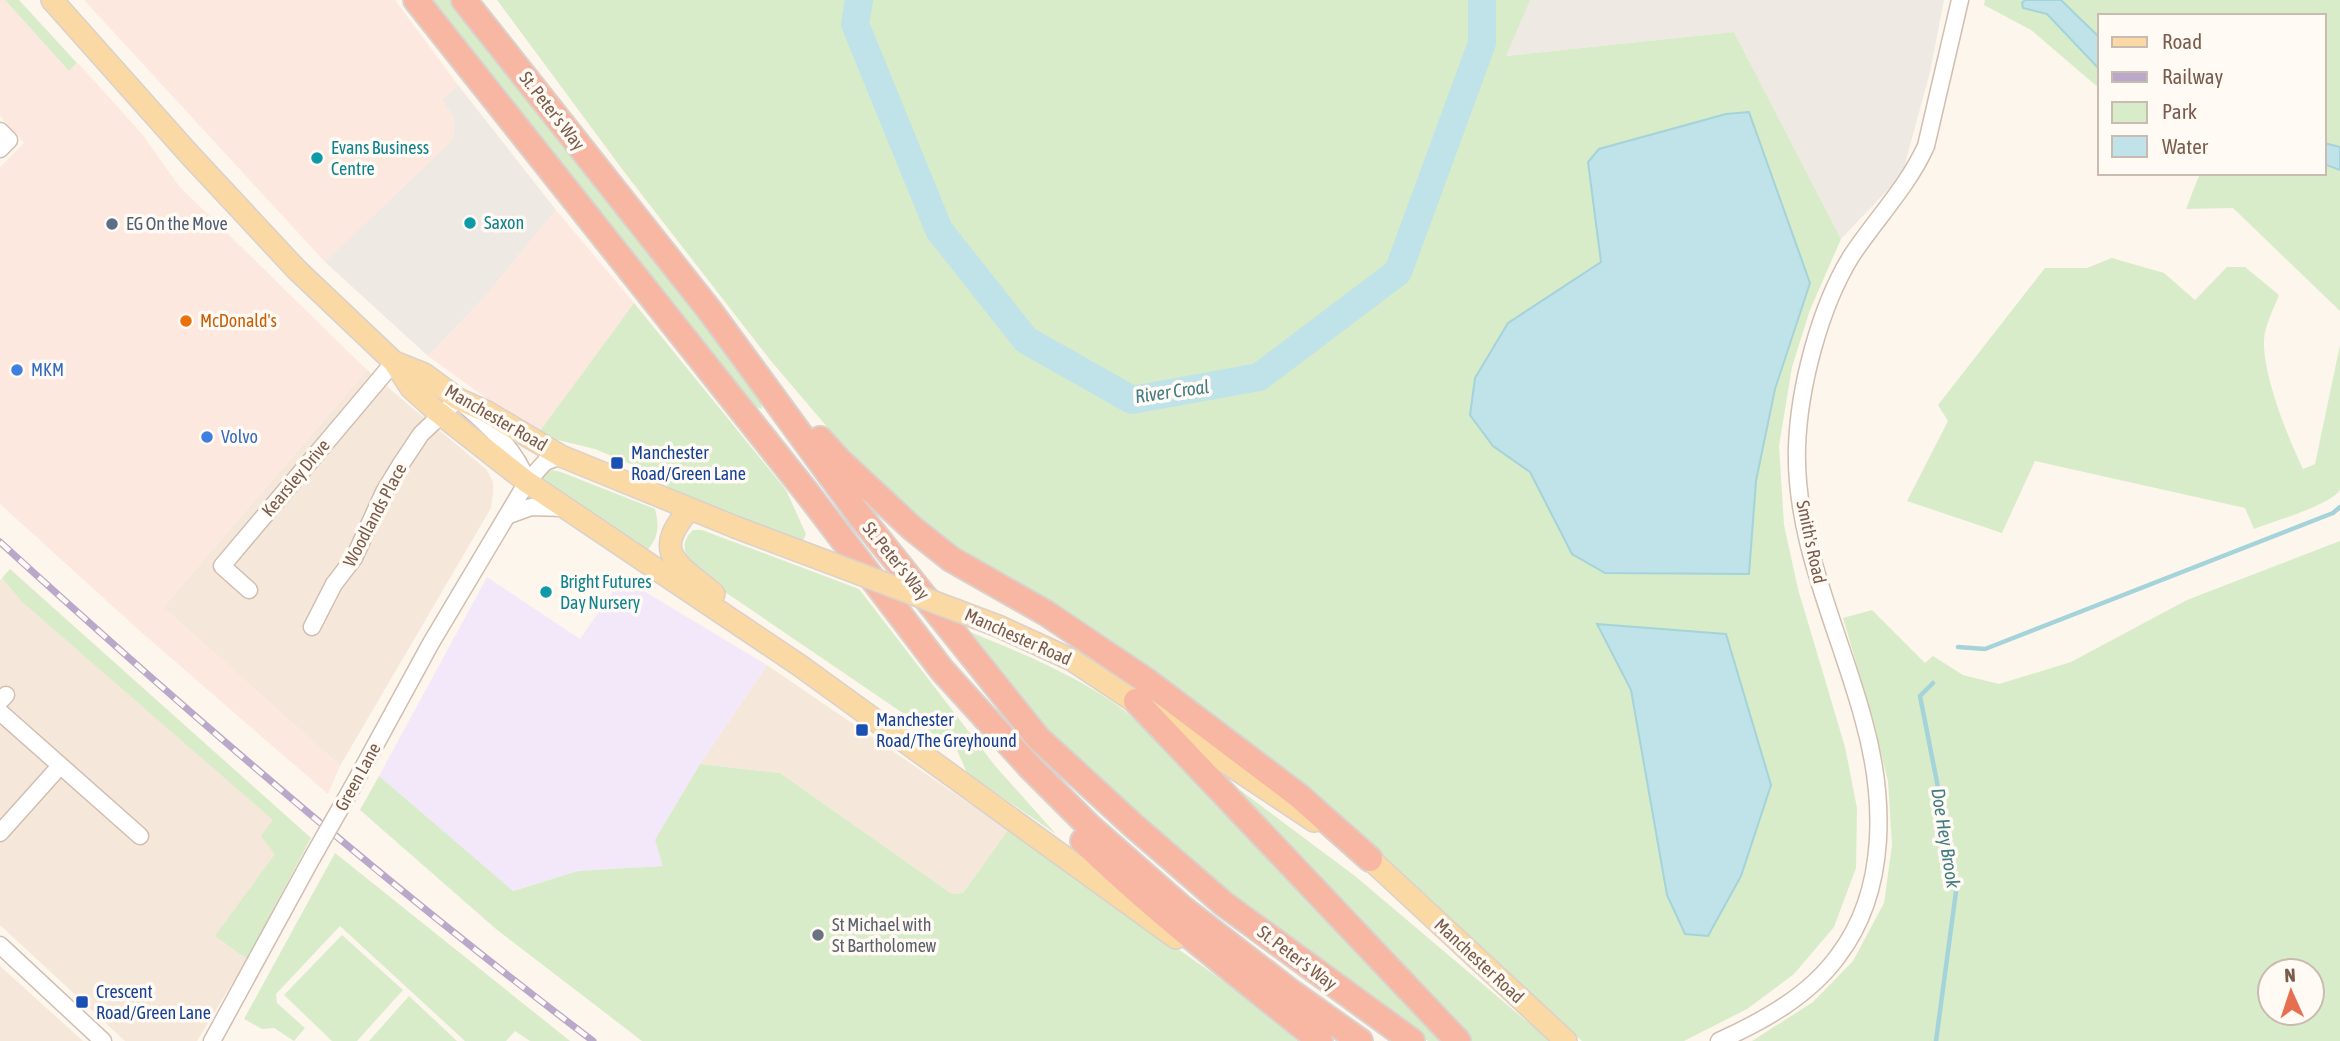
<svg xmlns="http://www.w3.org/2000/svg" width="2340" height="1041" font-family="'Asap Condensed',sans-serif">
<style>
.residential{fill:#f5e8da}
.commercial{fill:#fde8e0}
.industrial{fill:#efe9e4}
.education{fill:#f3e8fa}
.green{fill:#d8ecc9;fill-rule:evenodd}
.water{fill:#bfe3e8;stroke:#a5d3da;stroke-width:2}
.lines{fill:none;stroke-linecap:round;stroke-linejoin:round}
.stream{stroke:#a5d3da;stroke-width:4.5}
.river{stroke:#bfe3e8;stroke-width:28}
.minor-casing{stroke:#d1beb0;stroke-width:19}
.major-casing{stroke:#dad1cd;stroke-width:24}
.highway-casing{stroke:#dad1cd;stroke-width:28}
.minor{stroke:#fff;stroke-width:16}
.major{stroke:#fbd9a5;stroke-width:21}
.highway{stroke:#f7b7a3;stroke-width:24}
.rail-casing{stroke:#b9a8c9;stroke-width:7}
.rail{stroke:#fffaf3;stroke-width:4.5;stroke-dasharray:13;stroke-linecap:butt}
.minor-bridge-casing{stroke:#d1beb0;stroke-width:19;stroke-linecap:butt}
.major-bridge-casing{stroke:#dad1cd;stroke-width:24;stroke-linecap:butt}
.minor-bridge{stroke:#fff;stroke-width:16}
.major-bridge{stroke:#fbd9a5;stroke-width:21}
.culture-dot{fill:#0f9aa8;stroke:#fffaf3;stroke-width:2.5}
.service-dot{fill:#5c6f8a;stroke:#fffaf3;stroke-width:2.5}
.food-dot{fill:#e8710a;stroke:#fffaf3;stroke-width:2.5}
.shop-dot{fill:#3f7fe0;stroke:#fffaf3;stroke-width:2.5}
.transit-dot{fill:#1a4fb4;stroke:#fffaf3;stroke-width:2.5}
.worship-dot{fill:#6b7280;stroke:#fffaf3;stroke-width:2.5}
.labels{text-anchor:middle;stroke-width:7;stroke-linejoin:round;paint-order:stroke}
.street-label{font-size:18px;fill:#7a5c4d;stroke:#fffaf3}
.culture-label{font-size:18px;fill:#0d838f;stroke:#fffaf3;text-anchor:start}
.service-label{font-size:18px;fill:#4e5e75;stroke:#fffaf3;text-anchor:start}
.food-label{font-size:18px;fill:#c56008;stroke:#fffaf3;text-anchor:start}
.shop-label{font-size:18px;fill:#366cbe;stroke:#fffaf3;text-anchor:start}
.transit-label{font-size:18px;fill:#164399;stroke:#fffaf3;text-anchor:start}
.worship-label{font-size:18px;fill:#5b616d;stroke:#fffaf3;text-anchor:start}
.water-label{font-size:19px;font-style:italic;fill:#437c86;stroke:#fffaf3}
</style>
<rect width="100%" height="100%" fill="#fdf6ec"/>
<path class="residential" d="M 367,370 L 487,470 L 493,482 L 493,493 L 491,508 L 340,766 L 163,607 Z
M 2,578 L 22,602 L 274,820 L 276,854 L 216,936 L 247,959 L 197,1041 L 125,1041 L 0,925 L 0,580 Z
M 767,665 L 1008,830 L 963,893 L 952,894 L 780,773 L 700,764 Z
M 0,966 L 83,1041 L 0,1041 Z"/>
<path class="commercial" d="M 0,0 L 5,0 L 69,71 L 78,63 L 142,134 L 179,186 L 367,370 L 163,607 L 340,766 L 328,794 L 141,632 L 0,504 L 0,167 L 24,143 L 0,116 Z
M 84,0 L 395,0 L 458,85 L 442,100 L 454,118 L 453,139 L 325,262 Z
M 556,210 L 634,303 L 537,435 L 428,356 L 482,300 Z"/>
<path class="industrial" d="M 1528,0 L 1944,0 L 1930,72 L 1902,175 L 1841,239 L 1734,32 L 1505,56 Z
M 458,85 L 556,210 L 482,300 L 428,356 L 325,262 L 453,139 L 454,118 L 442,100 Z"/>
<path class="education" d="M 487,577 L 580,639 L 622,578 L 767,665 L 700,764 L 656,839 L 664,866 L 578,871 L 512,891 L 379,776 Z"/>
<path class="green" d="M 5,0 L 19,0 L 77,63 L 69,71 Z
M 431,0 L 455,0 L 651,250 L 760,399 L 762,409 L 748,404 Z
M 497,0 L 1530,0 L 1506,56 L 1734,32 L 1841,239 L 1810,310 L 1792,367 L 1779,446 L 1784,525 L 1798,589 L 1845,747 L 1857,808 L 1856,868 L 1834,927 L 1794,974 L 1747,1009 L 1684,1041 L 1582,1041 L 1401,876 L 949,544 L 895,498 L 857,462 L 771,361 L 625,173 ZM 1588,162 L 1775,389 L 1756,481 L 1749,573 L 1572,554 L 1530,472 L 1508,323 L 1601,262 ZM 1598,625 L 1741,876 L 1667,895 L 1631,690 Z
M 1985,0 L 2025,0 L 2022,3 L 2023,8 L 2047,14 L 2100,70 L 2100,89 L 2031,30 L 1984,5 Z
M 2061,0 L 2340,0 L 2340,147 L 2324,143 L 2324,16 L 2100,16 L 2100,38 Z
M 2324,164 L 2340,170 L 2340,311 L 2233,208 L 2186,209 L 2200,173 L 2324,173 Z
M 2112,258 L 2164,273 L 2195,300 L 2227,267 L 2245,267 L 2279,295 C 2274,308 2264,327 2264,341 C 2263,376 2288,438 2303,469 L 2315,464 L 2340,345 L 2340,490 C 2331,505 2272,522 2254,529 L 2245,508 L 2035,461 L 2002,533 L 1907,501 L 1948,421 L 1938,405 L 2045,268 L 2087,268 Z
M 634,303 L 786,490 L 806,534 L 801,545 L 677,495 L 654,474 L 595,449 L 537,435 Z
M 552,470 L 561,472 L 655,509 C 660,527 658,541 644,553 L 545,484 L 541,477 L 542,473 Z
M 693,530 L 702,530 L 859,589 L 996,767 L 1056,834 L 967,773 L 957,750 L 697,573 C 687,559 677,545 693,530 Z
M 2340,541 L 2340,1041 L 1752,1041 L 1813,1002 L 1853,961 L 1884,903 L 1892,845 L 1888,781 L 1871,713 L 1843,618 L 1872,610 L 1925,663 L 1933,656 L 1963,675 L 1999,684 L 2071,662 L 2187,600 ZM 2270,971 L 2312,971 L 2312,1013 L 2270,1013 Z
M 10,569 L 311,838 L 247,959 L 215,936 L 275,854 L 261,836 L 273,820 L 22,602 L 2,578 Z
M 960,628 C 1017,651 1075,674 1125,711 C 1137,721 1149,733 1161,743 L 1442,1041 L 1428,1041 C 1309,958 1193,871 1087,771 C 1041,727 1001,676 960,628 Z
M 700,764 L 780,773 L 952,894 L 963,893 L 1008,830 L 1215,975 L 1304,1041 L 642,1041 L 496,929 L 360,810 L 379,776 L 513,891 L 578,871 L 663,866 L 655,840 Z
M 1220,775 L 1355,876 L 1550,1041 L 1468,1041 Z
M 335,853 L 570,1041 L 530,1041 L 515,1031 L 506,1041 L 465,1041 L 340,926 L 276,994 L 277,1003 L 305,1028 L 294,1041 L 274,1028 L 262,1029 L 244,1019 Z
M 342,935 L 403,990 L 357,1041 L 332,1041 L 284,995 Z
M 409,996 L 457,1041 L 369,1041 Z"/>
<path class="water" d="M 2025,0 L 2061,0 L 2100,38 L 2100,70 L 2047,14 L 2023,8 L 2022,3 Z
M 1749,112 L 1810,283 L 1775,389 L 1756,481 L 1749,574 L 1605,573 L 1572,554 L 1530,472 L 1493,446 L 1470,415 L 1475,378 L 1508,323 L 1601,262 L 1588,162 L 1599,149 L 1726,114 Z
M 2324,143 L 2340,147 L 2340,170 L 2324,164 Z
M 1597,624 L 1726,634 L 1771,785 L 1741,876 L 1708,936 L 1685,934 L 1667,895 L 1631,690 Z"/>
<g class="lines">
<path class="stream" d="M 1958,647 L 1985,649 L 2333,513 L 2340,507
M 1933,683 L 1920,696 L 1957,884 L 1936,1041"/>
<path class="river" d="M 859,0 L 855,24 L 939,230 L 1026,340 L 1132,400 L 1259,377 L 1398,272 L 1482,43 L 1482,0"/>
<g class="minor-casing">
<path id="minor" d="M 0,131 L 9,140 L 0,149
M 509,515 L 531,507 L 564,508
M 249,590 L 222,566 L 394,362
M 312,627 L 334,584 L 354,558 L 384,492 L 401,464 L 421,434 L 458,399 C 485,424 514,445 527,481
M 0,701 L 6,695
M 0,712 L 140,836
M 353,786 L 431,643 L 527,482 L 545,462 L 561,456
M 0,833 L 60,766
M 0,945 L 103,1041
M 212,1041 L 312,858
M 1719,1041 C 1763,1021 1809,996 1838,956 C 1889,889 1885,795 1863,718 C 1839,629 1794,541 1797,447 C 1799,387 1820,306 1852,255 C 1876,219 1908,186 1926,146 L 1960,0"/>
</g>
<g class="major-casing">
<path id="major" d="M 52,0 L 189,154 L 297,270 L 394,362 L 411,388 L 434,409 L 527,482 L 799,665 L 1176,938
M 394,362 L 424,374 L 458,399 L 487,412 L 561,456 L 735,527
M 689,510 C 650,554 679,564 714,594
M 998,626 L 1072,660 L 1314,821
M 1358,851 L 1370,859 L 1566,1041"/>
</g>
<g class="highway-casing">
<path id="highway" d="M 416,0 L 808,494 L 942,670 L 1030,767 L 1089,826 L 1181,907 L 1291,992 L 1360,1041
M 464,0 L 710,311 L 860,516 L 1038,738 L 1134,826 L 1224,904 L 1412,1041
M 820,439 L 839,460 L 912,528 L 951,559 L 1046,613 L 1147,681 L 1299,796 L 1370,859
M 1136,701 L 1458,1041
M 1083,841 C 1157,913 1240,976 1320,1041"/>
</g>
<use href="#minor" class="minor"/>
<use href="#major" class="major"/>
<use href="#highway" class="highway"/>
<g class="rail-casing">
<path id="rail" d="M 0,542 C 192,717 386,884 593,1041"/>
</g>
<use href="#rail" class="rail"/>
<g class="minor-bridge-casing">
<path id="minor-bridge" d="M 312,858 L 353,786"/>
</g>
<g class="major-bridge-casing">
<path id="major-bridge" d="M 735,527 L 998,626"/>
</g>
<use href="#minor-bridge" class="minor-bridge"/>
<use href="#major-bridge" class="major-bridge"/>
</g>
<g class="culture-dot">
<circle cx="317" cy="158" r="7"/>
<circle cx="470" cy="223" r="7"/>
<circle cx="546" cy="592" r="7"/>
</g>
<circle class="service-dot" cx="112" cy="224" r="7"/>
<circle class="food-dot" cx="186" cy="321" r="7"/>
<g class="shop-dot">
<circle cx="17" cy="370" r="7"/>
<circle cx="207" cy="437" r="7"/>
</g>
<g class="transit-dot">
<rect x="610" y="456" width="14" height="14" rx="3.5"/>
<rect x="855" y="723" width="14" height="14" rx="3.5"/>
<rect x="75" y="995" width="14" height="14" rx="3.5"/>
</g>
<circle class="worship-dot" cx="818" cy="935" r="7"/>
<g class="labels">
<g class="street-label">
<text transform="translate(552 111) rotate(52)" y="6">St. Peter's Way</text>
<text transform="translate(496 418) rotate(30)" y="6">Manchester Road</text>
<text transform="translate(296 478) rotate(-50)" y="6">Kearsley Drive</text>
<text transform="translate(375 515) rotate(-62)" y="6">Woodlands Place</text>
<text transform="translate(1811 542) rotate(78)" y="6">Smith's Road</text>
<text transform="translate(896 561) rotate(51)" y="6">St. Peter's Way</text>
<text transform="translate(1018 637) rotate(24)" y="6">Manchester Road</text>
<text transform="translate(358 777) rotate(-61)" y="6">Green Lane</text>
<text transform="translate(1297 958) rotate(37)" y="6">St. Peter's Way</text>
<text transform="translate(1479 961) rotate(43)" y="6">Manchester Road</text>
</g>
<g class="culture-label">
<text x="331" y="154">Evans Business<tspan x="331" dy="21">Centre</tspan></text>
<text x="484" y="229">Saxon</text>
<text x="560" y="588">Bright Futures<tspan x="560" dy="21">Day Nursery</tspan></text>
</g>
<g class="service-label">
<text x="126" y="230">EG On the Move</text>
</g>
<g class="food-label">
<text x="200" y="327">McDonald's</text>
</g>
<g class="shop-label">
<text x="31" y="376">MKM</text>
<text x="221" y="443">Volvo</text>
</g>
<g class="transit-label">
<text x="631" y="459">Manchester<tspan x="631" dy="21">Road/Green Lane</tspan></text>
<text x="876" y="726">Manchester<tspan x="876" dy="21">Road/The Greyhound</tspan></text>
<text x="96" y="998">Crescent<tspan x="96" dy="21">Road/Green Lane</tspan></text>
</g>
<g class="worship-label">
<text x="832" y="931">St Michael with<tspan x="832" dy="21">St Bartholomew</tspan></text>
</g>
<g class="water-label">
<text transform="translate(1172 391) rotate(-8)" y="7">River Croal</text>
<text transform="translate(1946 838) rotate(81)" y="7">Doe Hey Brook</text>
</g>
</g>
<rect x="2098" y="14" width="228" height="161" fill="#fffaf3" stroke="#cabbb1" stroke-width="2"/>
<rect x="2112" y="37" width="35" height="10" fill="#fbd9a5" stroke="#cabbb1" stroke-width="2"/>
<text x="2162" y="49" font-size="21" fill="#7a5c4d">Road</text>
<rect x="2112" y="72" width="35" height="10" fill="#b9a8c9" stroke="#cabbb1" stroke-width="2"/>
<text x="2162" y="84" font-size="21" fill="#7a5c4d">Railway</text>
<rect x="2112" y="102" width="35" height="21" fill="#d8ecc9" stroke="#cabbb1" stroke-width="2"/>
<text x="2162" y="119" font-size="21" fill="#7a5c4d">Park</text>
<rect x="2112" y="136" width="35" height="21" fill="#bfe3e8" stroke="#cabbb1" stroke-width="2"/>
<text x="2162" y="154" font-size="21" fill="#7a5c4d">Water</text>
<g transform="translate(2291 992) rotate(357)"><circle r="33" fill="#fffaf3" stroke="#cabbb1" stroke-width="2"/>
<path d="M0-5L12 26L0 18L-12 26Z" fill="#e76f51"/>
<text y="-10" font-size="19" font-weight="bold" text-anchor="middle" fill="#7a5c4d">N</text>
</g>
</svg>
